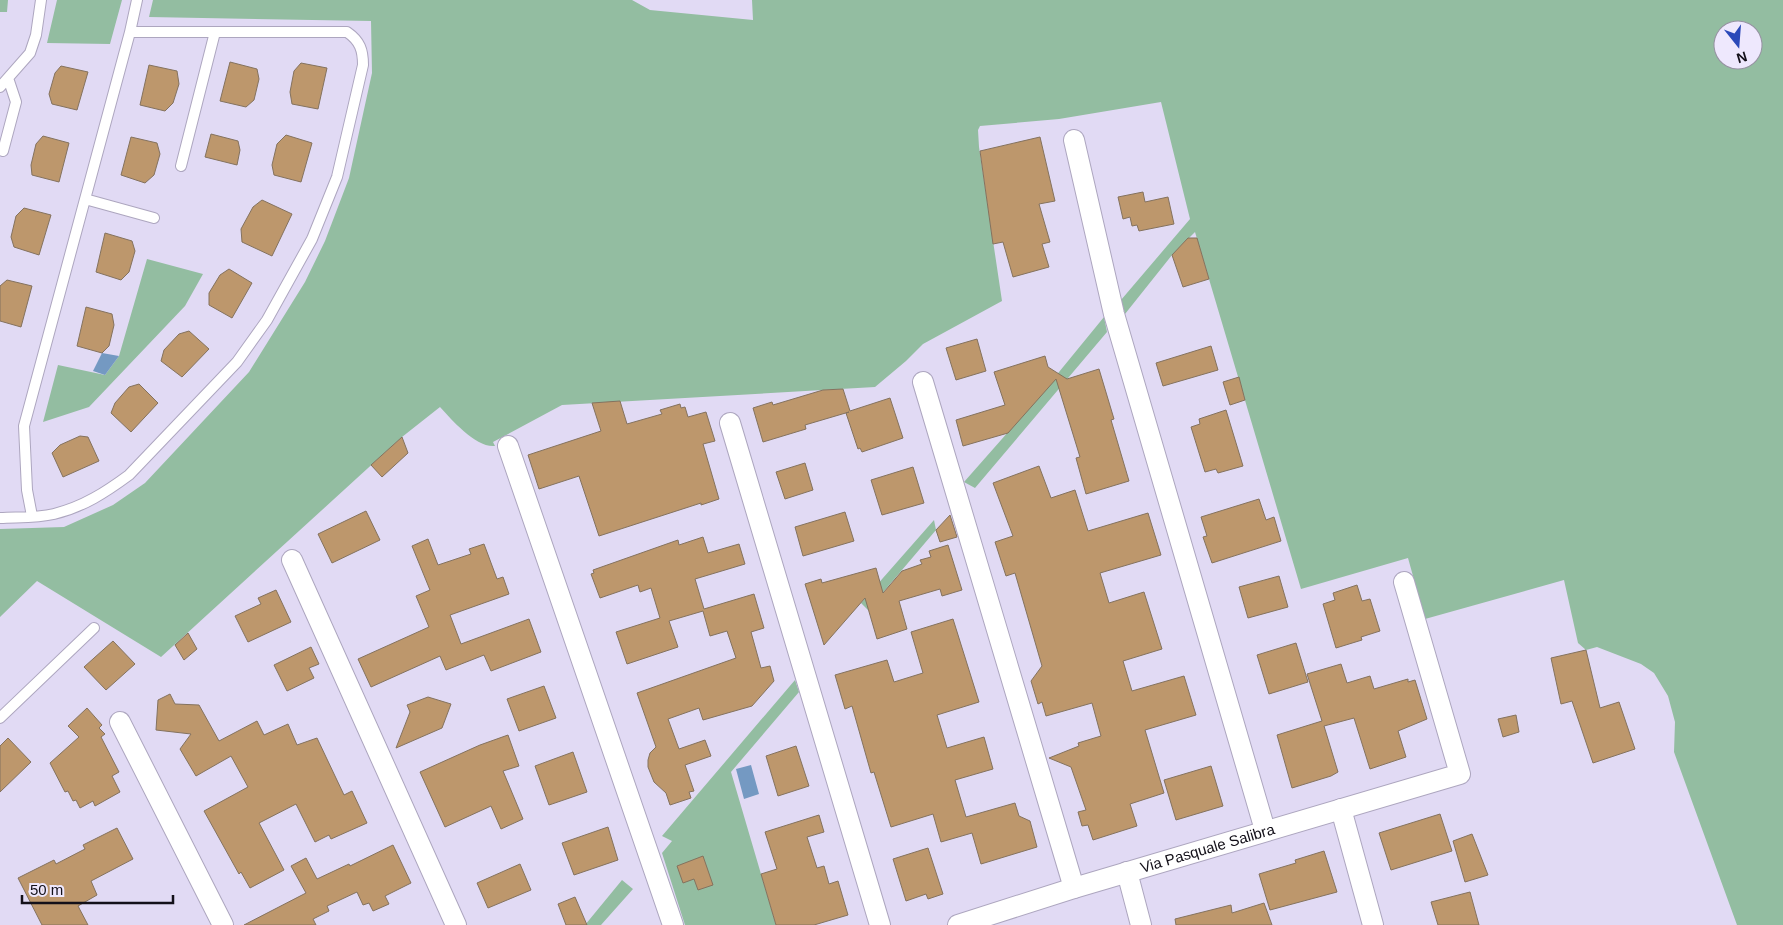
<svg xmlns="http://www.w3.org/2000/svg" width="1783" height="925" font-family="Arial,sans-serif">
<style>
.green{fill:#93bda1;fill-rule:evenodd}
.water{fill:#7499c2}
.building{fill:#bd976c;stroke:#84725e}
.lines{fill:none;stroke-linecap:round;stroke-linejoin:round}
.service-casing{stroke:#ada6bf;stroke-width:12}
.minor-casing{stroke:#ada6bf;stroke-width:22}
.service{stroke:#fff;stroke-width:10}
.minor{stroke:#fff;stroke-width:20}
.labels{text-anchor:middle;stroke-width:4;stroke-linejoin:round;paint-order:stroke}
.street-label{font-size:15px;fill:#131019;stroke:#eee8fd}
</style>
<rect width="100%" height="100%" fill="#e1daf4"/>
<path class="green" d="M 0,0 L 8,0 L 7,12 L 0,12 Z
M 57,0 L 122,0 L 110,44 L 47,43 Z
M 153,0 L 632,0 L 650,10 L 753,20 L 752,0 L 1783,0 L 1783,925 L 1737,925 L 1674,752 L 1675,722 L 1668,696 L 1654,673 L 1641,664 L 1597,647 L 1586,650 L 1578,643 L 1564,580 L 1425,619 L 1408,558 L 1301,589 L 1195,232 L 1172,255 L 1125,314 L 1121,300 L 1190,219 L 1161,102 L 1059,119 L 980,126 L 978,130 L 979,147 L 1002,301 L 923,344 L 906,361 L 875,387 L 562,405 L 493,442 L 495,446 C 476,448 452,420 440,407 L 402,437 L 161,657 L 37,581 L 0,617 L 0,529 L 64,527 L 113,505 L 145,483 L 249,372 L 305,282 L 325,241 L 349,178 L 372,73 L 371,21 L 149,17 ZM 1723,30 L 1753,30 L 1753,60 L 1723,60 Z
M 147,259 L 203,274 L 185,306 L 89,407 L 43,422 L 58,365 L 105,375 L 119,356 Z
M 1104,317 L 1107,332 L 975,488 L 964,482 L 1032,405 Z
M 934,520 L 936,530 L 868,610 L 861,603 Z
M 795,680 L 799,692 L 731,772 L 776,925 L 685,925 L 662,853 L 672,841 L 662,836 Z
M 622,880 L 633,889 L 601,925 L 585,925 Z"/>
<path class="water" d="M 102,353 L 119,356 L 105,375 L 93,371 Z
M 751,765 L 759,794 L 744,799 L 736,769 Z"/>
<path class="building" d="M 230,62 L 257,69 L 259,79 L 254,100 L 246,107 L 220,101 Z
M 301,63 L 327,68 L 318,109 L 292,104 L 290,92 L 294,71 Z
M 149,65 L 177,71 L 179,84 L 173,103 L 165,111 L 140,105 Z
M 61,66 L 88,72 L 77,110 L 52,104 L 49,94 L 55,73 Z
M 211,134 L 238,141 L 240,150 L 237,165 L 205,157 Z
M 286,135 L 312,143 L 301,182 L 274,175 L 272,165 L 277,144 Z
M 43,136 L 69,143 L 59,182 L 32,175 L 31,165 L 36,144 Z
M 131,137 L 157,143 L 160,154 L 154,175 L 145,183 L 121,175 Z
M 1040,137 L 1055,201 L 1039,204 L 1050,242 L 1042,244 L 1049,267 L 1013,277 L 1003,242 L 993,244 L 980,151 Z
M 1143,192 L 1145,202 L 1168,197 L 1174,224 L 1139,231 L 1137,225 L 1132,226 L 1130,217 L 1123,219 L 1118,197 Z
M 262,200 L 292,214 L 272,256 L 242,242 L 241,229 L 253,207 Z
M 24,208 L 51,215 L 39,255 L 14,247 L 11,237 L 16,216 Z
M 105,233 L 132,241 L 135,251 L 129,272 L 121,280 L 96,272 Z
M 1188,238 L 1197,238 L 1209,279 L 1183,287 L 1172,255 Z
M 229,269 L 252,283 L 232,318 L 209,305 L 209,293 L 220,275 Z
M 7,280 L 32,286 L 21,327 L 0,321 L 0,286 Z
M 86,307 L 112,314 L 114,325 L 109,346 L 102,353 L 77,346 Z
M 189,331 L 209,349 L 182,377 L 161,361 L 164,350 L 179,334 Z
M 977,339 L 986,371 L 956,380 L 946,348 Z
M 1211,346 L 1218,370 L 1163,386 L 1156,363 Z
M 1045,356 L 1048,367 L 1067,379 L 1099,369 L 1114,419 L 1111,420 L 1129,481 L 1086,494 L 1076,458 L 1080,457 L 1056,379 L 1008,433 L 963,446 L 956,420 L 1005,405 L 994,372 Z
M 1239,377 L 1245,400 L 1230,405 L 1223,382 Z
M 139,384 L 158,403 L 131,432 L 111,413 L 115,403 L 129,387 Z
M 843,389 L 850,411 L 890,398 L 903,438 L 862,452 L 860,448 L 858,449 L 846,413 L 849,412 L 805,425 L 806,429 L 763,442 L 753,408 L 772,402 L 773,405 L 823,390 Z
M 620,401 L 627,424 L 662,414 L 660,410 L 680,404 L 681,408 L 685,407 L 688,417 L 706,412 L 715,441 L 703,444 L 719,499 L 701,505 L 701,503 L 599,536 L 579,476 L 539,489 L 528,455 L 601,431 L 592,403 Z
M 1226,410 L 1243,466 L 1218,473 L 1216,469 L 1205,472 L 1191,427 L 1200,424 L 1199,419 Z
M 80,436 L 88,437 L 99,461 L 63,477 L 52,453 L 60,445 Z
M 402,437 L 408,453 L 382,477 L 371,465 Z
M 805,463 L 813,490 L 785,499 L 776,472 Z
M 1039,466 L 1051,498 L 1075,490 L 1088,531 L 1148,513 L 1161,555 L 1100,573 L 1109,603 L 1144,592 L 1162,649 L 1123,661 L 1132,691 L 1184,676 L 1196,715 L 1145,730 L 1164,793 L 1130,804 L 1137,826 L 1093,840 L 1088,825 L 1082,826 L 1078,812 L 1086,810 L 1071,767 L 1049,758 L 1079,746 L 1078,743 L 1101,736 L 1092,703 L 1046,716 L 1042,702 L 1038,704 L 1031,681 L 1042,666 L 1015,573 L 1006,576 L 995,542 L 1013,536 L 993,483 Z
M 913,467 L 924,503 L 882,515 L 871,480 Z
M 1259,499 L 1266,520 L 1274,517 L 1281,541 L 1212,563 L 1203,537 L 1207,536 L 1201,517 Z
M 366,511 L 380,540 L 332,563 L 318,534 Z
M 845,512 L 854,541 L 803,556 L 795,527 Z
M 950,515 L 957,537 L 940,542 L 936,530 Z
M 703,537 L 708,553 L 739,544 L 745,564 L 695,579 L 704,609 L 754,594 L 764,628 L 751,632 L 761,668 L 770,666 L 774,681 L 752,706 L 703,720 L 699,708 L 668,719 L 679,749 L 705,740 L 711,756 L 685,765 L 694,791 L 689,792 L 691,798 L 670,805 L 666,793 L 654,782 L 648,767 L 648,760 L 650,753 L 656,747 L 637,693 L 736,658 L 727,631 L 710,636 L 703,611 L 669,621 L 678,647 L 627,664 L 616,632 L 660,618 L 651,588 L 640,592 L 638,585 L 600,598 L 591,574 L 594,573 L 593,570 L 678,540 L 679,545 Z
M 428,539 L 438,565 L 471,554 L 469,549 L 484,544 L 497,579 L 503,577 L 509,594 L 450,615 L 461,644 L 529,619 L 541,652 L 491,671 L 484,655 L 446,670 L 440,656 L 371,687 L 358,659 L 429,627 L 416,596 L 430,590 L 412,546 Z
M 948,545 L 962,590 L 942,596 L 940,589 L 899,601 L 907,629 L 877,639 L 865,598 L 824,645 L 805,584 L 821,579 L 822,583 L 876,568 L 883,593 L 902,571 L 922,564 L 920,560 L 931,557 L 929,551 Z
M 1279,576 L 1288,607 L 1248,618 L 1239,587 Z
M 1357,585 L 1362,601 L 1370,599 L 1380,631 L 1361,637 L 1362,640 L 1336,648 L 1323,604 L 1335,600 L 1333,593 Z
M 276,590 L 291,622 L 248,642 L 235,616 L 261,604 L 258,598 Z
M 953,619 L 979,702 L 937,715 L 947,748 L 984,737 L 993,769 L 955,780 L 966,817 L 1015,803 L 1019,816 L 1030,821 L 1037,847 L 981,864 L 972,833 L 941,842 L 933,814 L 891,827 L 874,772 L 871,773 L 852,706 L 845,709 L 835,675 L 887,660 L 894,682 L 923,673 L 911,632 Z
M 188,633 L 197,649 L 184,660 L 175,645 Z
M 113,641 L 135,664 L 106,690 L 84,667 Z
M 1296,643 L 1308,682 L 1269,694 L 1257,655 Z
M 311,647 L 319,664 L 309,668 L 314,678 L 287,691 L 274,665 Z
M 1586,650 L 1600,708 L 1619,702 L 1635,749 L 1593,763 L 1572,701 L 1561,704 L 1551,658 Z
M 1341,664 L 1347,683 L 1370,676 L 1374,689 L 1408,679 L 1408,682 L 1415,680 L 1427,719 L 1398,731 L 1406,757 L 1370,769 L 1354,718 L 1324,726 L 1338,772 L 1331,776 L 1292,788 L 1277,735 L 1322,721 L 1307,674 Z
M 544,686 L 556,718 L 519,731 L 507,699 Z
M 170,694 L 175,704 L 199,705 L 219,741 L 257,721 L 264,735 L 288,724 L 297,745 L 317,738 L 344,795 L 352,791 L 367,823 L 331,839 L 329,835 L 315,842 L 296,804 L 259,823 L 284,870 L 250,888 L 241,872 L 239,874 L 204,811 L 248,787 L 231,756 L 196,776 L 180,749 L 191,734 L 156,730 L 158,700 Z
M 428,697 L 451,704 L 442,728 L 396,748 L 410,712 L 407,705 Z
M 87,708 L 102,725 L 99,728 L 105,734 L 101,737 L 119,772 L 112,776 L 120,792 L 95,806 L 93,801 L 80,808 L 76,800 L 73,801 L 68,791 L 65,792 L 50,763 L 79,737 L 68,726 Z
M 1516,715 L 1519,732 L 1503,737 L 1498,719 Z
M 508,735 L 519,766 L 503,771 L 523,819 L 501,829 L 491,806 L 445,827 L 420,772 L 480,745 Z
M 8,738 L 31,762 L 0,792 L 0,746 Z
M 796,746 L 809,786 L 778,796 L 766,756 Z
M 573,752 L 587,792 L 549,805 L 535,766 Z
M 1211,766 L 1223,806 L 1176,820 L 1164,780 Z
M 1440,814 L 1452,851 L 1391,870 L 1379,833 Z
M 819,815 L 824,832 L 807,837 L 817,868 L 824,866 L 829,884 L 838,881 L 848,915 L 814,925 L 776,925 L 761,874 L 777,869 L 765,832 Z
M 608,827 L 618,860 L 574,875 L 562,843 Z
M 117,828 L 133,859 L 91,881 L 97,895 L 78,906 L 88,925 L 42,925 L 18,878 L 54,860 L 56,864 L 85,849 L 83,845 Z
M 1472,834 L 1488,875 L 1465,882 L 1453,841 Z
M 393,845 L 411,883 L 385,896 L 389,904 L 373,911 L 369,903 L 363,905 L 357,892 L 327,906 L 329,911 L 313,919 L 316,925 L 244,925 L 306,893 L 291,866 L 306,858 L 317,879 L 349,864 L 350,866 Z
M 928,848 L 943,894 L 928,899 L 926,894 L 906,901 L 893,859 Z
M 1324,851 L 1337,892 L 1270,910 L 1259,874 L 1296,863 L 1295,860 Z
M 703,856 L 713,885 L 698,890 L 694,879 L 683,883 L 677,866 Z
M 520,864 L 531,890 L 488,908 L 477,883 Z
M 1470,892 L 1479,925 L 1438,925 L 1431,902 Z
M 575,897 L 587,925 L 566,925 L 558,904 Z
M 1264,903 L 1272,925 L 1176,925 L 1175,919 L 1231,905 L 1232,913 Z"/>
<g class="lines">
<g class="service-casing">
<path id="service" d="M 130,32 L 137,0
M 0,87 L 30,53 L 36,35 L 41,0
M 0,150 L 3,151 L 16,102 L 8,78
M 181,166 L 215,32
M 85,199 L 154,218
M 0,518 C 18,517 37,518 54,514 C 83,507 106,492 129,475 L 237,362 L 267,320 L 312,239 L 337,177 L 363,65 C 363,50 360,41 347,32 L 130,32 L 24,426 L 27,490 L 32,516
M 0,718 L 94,628"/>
</g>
<g class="minor-casing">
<g id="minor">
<path d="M 1074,140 L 1114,314 L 1265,830"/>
<path d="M 923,382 L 1074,888"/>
<path d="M 730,423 L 880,925"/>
<path d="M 508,446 L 673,925"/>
<path d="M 292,560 L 456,925"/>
<path d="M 120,722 L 223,925"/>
<path d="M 1341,809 L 1373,925"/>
<path d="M 1127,872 L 1141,925"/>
<path id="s1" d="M 958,925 L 1074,888 L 1460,774 L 1404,582"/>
</g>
</g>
<use href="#service" class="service"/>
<use href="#minor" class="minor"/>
</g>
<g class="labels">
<g class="street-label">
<text dy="5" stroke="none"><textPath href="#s1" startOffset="261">Via Pasquale Salibra</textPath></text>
</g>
</g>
<g transform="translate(1738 45) rotate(163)"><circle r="24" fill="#eee8fd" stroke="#9692a2"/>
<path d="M0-4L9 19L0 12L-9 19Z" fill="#2b49b9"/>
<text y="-8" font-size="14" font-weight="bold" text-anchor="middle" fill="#131019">N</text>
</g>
<path d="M22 895v8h151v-8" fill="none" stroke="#131019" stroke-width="2.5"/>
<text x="30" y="895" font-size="15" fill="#131019" stroke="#eee8fd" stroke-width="4" paint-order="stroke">50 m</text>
</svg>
